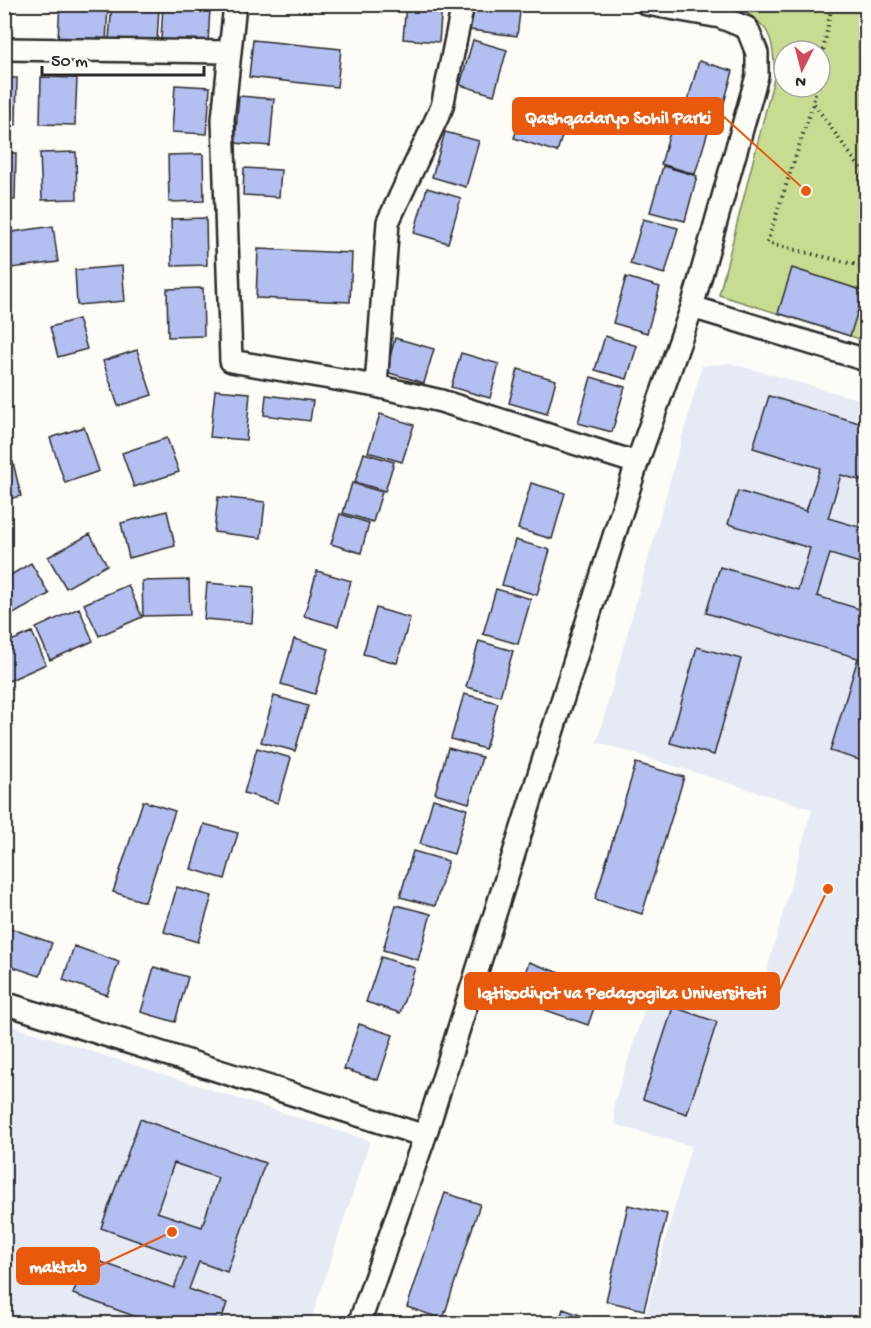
<svg xmlns="http://www.w3.org/2000/svg" width="871" height="1328" font-family="'Gochi Hand',sans-serif">
<style>
.built{fill:#e6eaf5}
.green{fill:#c8dc91;stroke:#7a845e;stroke-width:1.5;fill-rule:evenodd}
.building{fill:#b2bff0;stroke:#2b2b2b;stroke-width:1.5;fill-rule:evenodd}
.lines{fill:none;stroke-linecap:round;stroke-linejoin:round}
.minor-casing{stroke:#2b2b2b;stroke-width:26}
.path{stroke:#2b2b2b;stroke-width:4;stroke-dasharray:1.5 4.5;stroke-linecap:butt}
.minor{stroke:#fdfcf7;stroke-width:21}
.leader{fill:none;stroke:#e8590c;stroke-width:2}
.callout-dot{fill:#e8590c;stroke:#fdfcf7;stroke-width:2}
.callout{fill:#e8590c;stroke:#e8590c;stroke-width:2}
.callout-label{font-size:18px;text-anchor:middle;font-weight:bold;fill:#fff}
</style>
<rect width="100%" height="100%" fill="#fdfcf7"/>
<filter id="ink" filterUnits="userSpaceOnUse"><feTurbulence type="fractalNoise" baseFrequency=".0167" numOctaves="2"/><feDisplacementMap in="SourceGraphic" scale="12" xChannelSelector="R" yChannelSelector="G"/><feConvolveMatrix kernelMatrix="1 2 1 2 8 2 1 2 1" color-interpolation-filters="sRGB"/></filter>
<g filter="url(#ink)">
<path class="built" d="M 729,363 L 866,401 L 866,1323 L 643,1323 L 691,1146 L 616,1125 L 613,1107 L 657,970 L 727,988 L 765,977 L 812,809 L 597,742 L 702,366 Z
M 4,1023 L 370,1141 L 310,1323 L 5,1323 Z"/>
<path class="green" d="M 736,5 L 866,5 L 866,341 L 719,295 L 775,74 C 772,32 771,29 736,5 ZM 784,51 L 820,51 L 820,87 L 784,87 Z"/>
<path class="building" d="M 4,4 L 10,4 L 8,36 L 4,36 Z
M 60,4 L 108,6 L 106,42 L 58,38 Z
M 112,4 L 159,7 L 157,43 L 109,39 Z
M 406,4 L 442,4 L 439,42 L 403,39 Z
M 473,4 L 521,4 L 517,36 L 470,30 Z
M 163,5 L 210,8 L 208,43 L 161,40 Z
M 253,40 L 341,49 L 337,87 L 249,77 Z
M 473,40 L 507,50 L 494,95 L 460,85 Z
M 699,61 L 733,71 L 720,117 L 686,107 Z
M 41,77 L 77,78 L 75,125 L 40,124 Z
M 4,78 L 17,78 L 16,125 L 4,125 Z
M 175,85 L 210,87 L 207,134 L 172,132 Z
M 239,96 L 274,99 L 270,146 L 235,143 Z
M 522,115 L 564,130 L 557,152 L 514,138 Z
M 674,118 L 709,128 L 695,174 L 661,164 Z
M 445,132 L 479,141 L 466,187 L 432,177 Z
M 4,152 L 16,153 L 15,200 L 4,199 Z
M 76,152 L 77,199 L 42,200 L 40,153 Z
M 203,154 L 204,201 L 169,202 L 168,155 Z
M 663,166 L 697,176 L 685,221 L 650,212 Z
M 244,168 L 281,170 L 279,197 L 243,195 Z
M 427,188 L 461,198 L 448,243 L 414,233 Z
M 206,218 L 207,265 L 172,266 L 171,219 Z
M 643,219 L 678,228 L 665,274 L 630,264 Z
M 53,226 L 58,262 L 11,268 L 6,233 Z
M 258,249 L 352,253 L 350,302 L 256,298 Z
M 122,266 L 125,301 L 77,305 L 75,270 Z
M 792,268 L 864,291 L 850,336 L 778,313 Z
M 626,277 L 660,287 L 647,333 L 613,323 Z
M 203,288 L 204,336 L 168,337 L 167,289 Z
M 78,319 L 87,349 L 58,357 L 50,327 Z
M 605,336 L 637,346 L 627,379 L 595,370 Z
M 395,338 L 434,349 L 424,383 L 386,372 Z
M 137,350 L 152,395 L 118,406 L 103,361 Z
M 461,353 L 499,364 L 490,398 L 451,387 Z
M 518,369 L 556,380 L 547,414 L 509,403 Z
M 591,377 L 625,387 L 612,432 L 578,423 Z
M 215,390 L 250,393 L 246,440 L 210,437 Z
M 266,395 L 313,401 L 310,421 L 264,415 Z
M 769,396 L 866,425 L 866,482 L 841,475 L 828,518 L 866,529 L 866,565 L 830,554 L 817,596 L 866,611 L 866,762 L 830,751 L 858,658 L 706,613 L 720,567 L 798,590 L 810,548 L 728,524 L 738,491 L 806,511 L 820,468 L 753,448 Z
M 380,414 L 414,425 L 402,462 L 368,452 Z
M 84,427 L 99,471 L 65,483 L 50,438 Z
M 167,438 L 179,472 L 134,487 L 122,453 Z
M 364,453 L 394,462 L 385,491 L 355,482 Z
M 13,462 L 21,496 L 4,500 L 4,464 Z
M 352,483 L 382,492 L 373,522 L 343,513 Z
M 531,483 L 565,493 L 552,539 L 518,529 Z
M 218,497 L 265,502 L 261,538 L 214,532 Z
M 167,511 L 175,546 L 129,558 L 121,523 Z
M 340,514 L 369,523 L 361,553 L 331,544 Z
M 90,534 L 107,565 L 66,588 L 48,557 Z
M 515,540 L 550,550 L 537,595 L 502,585 Z
M 31,563 L 49,594 L 8,617 L 4,612 L 4,579 Z
M 317,571 L 351,581 L 338,626 L 304,616 Z
M 189,580 L 190,615 L 143,616 L 142,581 Z
M 207,583 L 254,587 L 252,623 L 204,619 Z
M 128,585 L 142,617 L 99,636 L 84,604 Z
M 496,589 L 531,599 L 518,644 L 483,634 Z
M 79,608 L 93,641 L 50,660 L 36,628 Z
M 376,608 L 410,618 L 397,663 L 363,654 Z
M 32,632 L 46,664 L 4,683 L 4,644 Z
M 294,639 L 329,649 L 315,694 L 281,684 Z
M 479,641 L 513,651 L 500,696 L 466,687 Z
M 697,647 L 741,659 L 714,755 L 670,743 Z
M 464,694 L 498,703 L 485,749 L 451,739 Z
M 274,696 L 308,706 L 295,751 L 261,742 Z
M 257,748 L 291,758 L 278,803 L 244,793 Z
M 448,748 L 482,757 L 469,803 L 435,793 Z
M 636,763 L 684,777 L 642,914 L 595,899 Z
M 433,799 L 467,809 L 454,854 L 420,844 Z
M 143,801 L 175,811 L 145,902 L 113,892 Z
M 204,824 L 238,833 L 225,879 L 191,869 Z
M 413,851 L 448,861 L 435,906 L 400,897 Z
M 177,887 L 212,896 L 198,942 L 164,932 Z
M 396,905 L 431,914 L 418,960 L 383,950 Z
M 7,927 L 52,943 L 40,976 L 4,964 L 4,935 Z
M 74,946 L 119,962 L 107,995 L 63,980 Z
M 381,957 L 415,968 L 400,1013 L 366,1002 Z
M 529,962 L 601,988 L 588,1025 L 515,999 Z
M 154,967 L 188,977 L 175,1022 L 141,1012 Z
M 673,1007 L 717,1022 L 687,1114 L 643,1099 Z
M 359,1024 L 393,1035 L 378,1080 L 344,1069 Z
M 140,1119 L 265,1163 L 227,1272 L 199,1262 L 189,1289 L 227,1303 L 220,1324 L 156,1324 L 73,1294 L 87,1257 L 174,1288 L 185,1258 L 101,1228 ZM 174,1163 L 218,1178 L 202,1227 L 157,1212 Z
M 445,1193 L 480,1204 L 443,1319 L 407,1307 Z
M 628,1205 L 667,1214 L 644,1310 L 606,1301 Z
M 563,1309 L 605,1324 L 558,1324 Z"/>
<g class="lines">
<g class="minor-casing">
<path id="minor" d="M 235,4 L 223,119 L 231,361 L 376,386 L 441,401 L 637,463
M 4,49 L 230,52
M 692,307 L 866,360
M 376,386 L 388,222 L 442,107 L 463,4
M 4,1003 L 425,1136
M 359,1324 L 425,1136 L 637,463 L 692,307 L 757,76 L 757,53 L 747,28 L 720,17 L 647,4"/>
</g>
<path class="path" d="M 866,45 L 860,47 L 866,78
M 820,68 L 832,4
M 816,87 L 813,104 L 767,243 L 866,267
M 814,104 L 866,176"/>
<use href="#minor" class="minor"/>
</g>
</g>
<path class="leader" d="M806 191L723 116M828 889L779 991M172 1232L99 1266"/>
<g class="callout-dot">
<circle cx="806" cy="191" r="6"/>
<circle cx="828" cy="889" r="6"/>
<circle cx="172" cy="1232" r="6"/>
</g>
<g class="callout">
<rect x="513" y="98" width="210" height="36" rx="6"/>
<rect x="465" y="973" width="314" height="36" rx="6"/>
<rect x="17" y="1248" width="82" height="36" rx="6"/>
</g>
<g class="callout-label">
<text x="618" y="123">Qashqadaryo Sohil Parki</text>
<text x="622" y="998">Iqtisodiyot va Pedagogika Universiteti</text>
<text x="58" y="1272">maktab</text>
</g>
<rect width="871" height="1328" fill="none" stroke="#fdfcf7" stroke-width="24"/>
<rect x="12" y="12" width="847" height="1304" fill="none" stroke="#2b2b2b" stroke-width="2" filter="url(#ink)"/>
<g transform="translate(802 69) rotate(186)"><circle r="28" fill="#fdfcf7" stroke="#a9a8a5" stroke-width="1.5"/>
<path d="M0-4.5L10 22L0 15L-10 22Z" fill="#d1495b"/>
<text y="-9" font-size="16" font-weight="bold" text-anchor="middle" fill="#2b2b2b">N</text>
</g>
<path d="M42 66v9h162v-9" fill="none" stroke="#2b2b2b" stroke-width="3"/>
<text x="51" y="66" font-size="18" fill="#2b2b2b" stroke="#fdfcf7" stroke-width="4.5" paint-order="stroke">50 m</text>
</svg>
